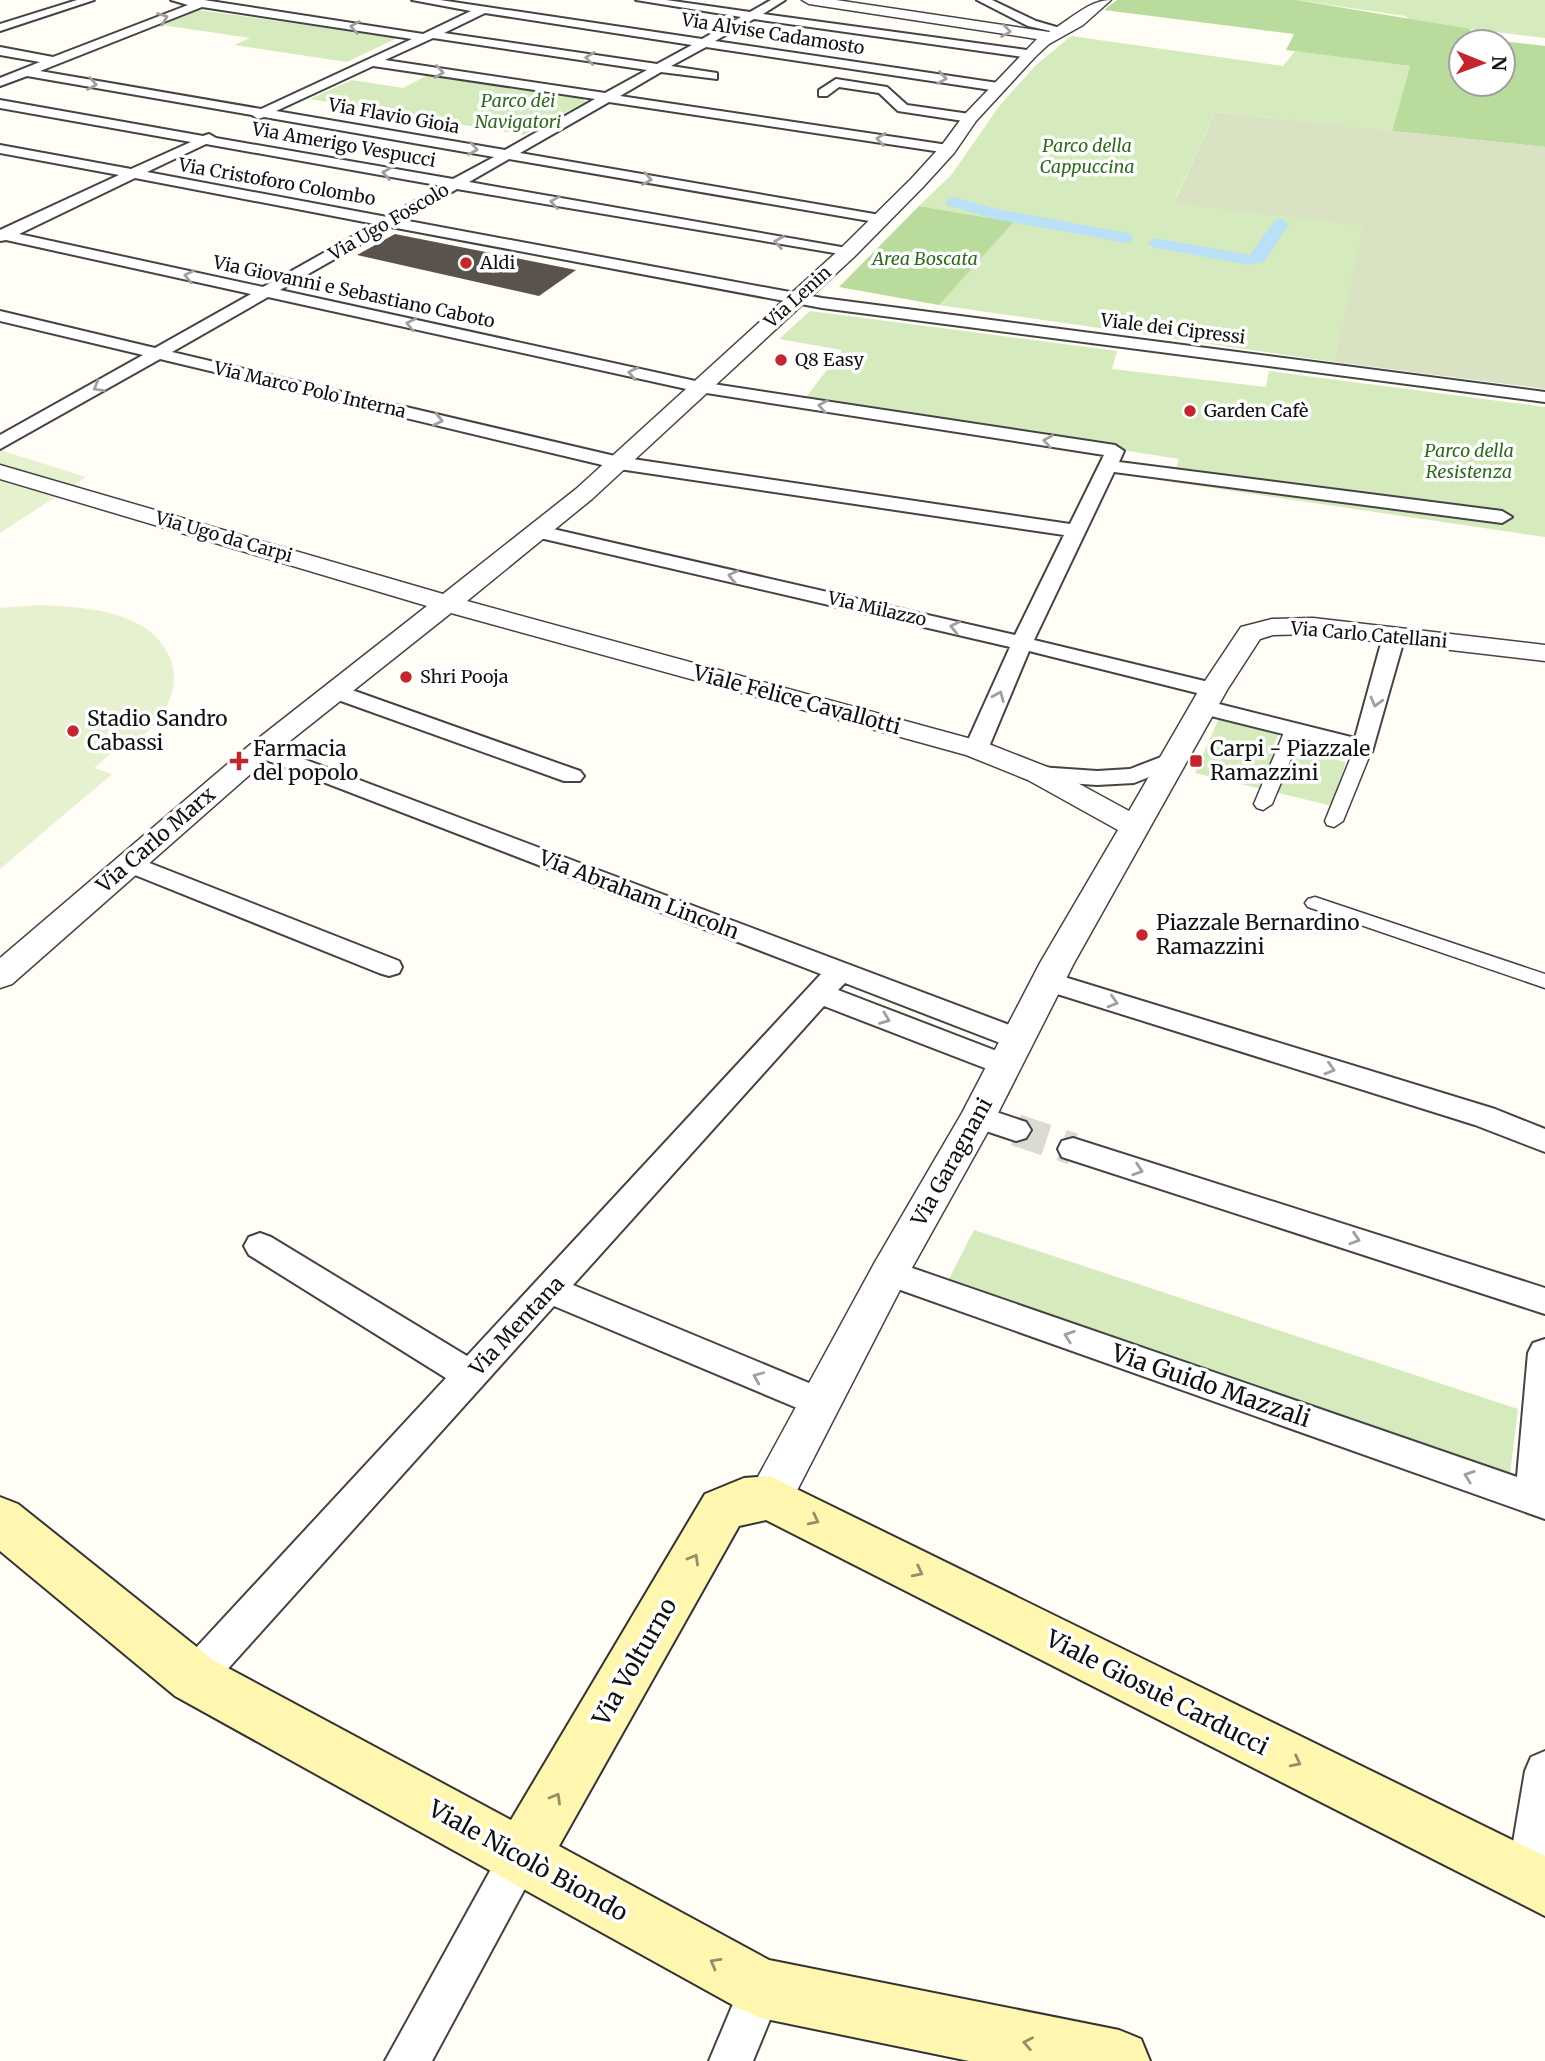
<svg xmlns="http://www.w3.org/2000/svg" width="1545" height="2061" font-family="Merriweather,serif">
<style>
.green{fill:#d5ebbd}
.forest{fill:#b9dc9c;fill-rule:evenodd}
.cemetery{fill:#d9e3c4}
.pitch{fill:#e6f2cf}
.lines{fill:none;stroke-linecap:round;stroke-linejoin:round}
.canal{fill:#b9e0f7;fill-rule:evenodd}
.building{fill:#5a524d}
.minor-tunnel{stroke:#dbdad3;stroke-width:32;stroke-dasharray:32 16;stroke-linecap:butt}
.pedestrian-casing{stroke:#444;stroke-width:3}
.minor-casing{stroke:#444;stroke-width:4}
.tertiary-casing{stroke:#444;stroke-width:3}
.secondary-casing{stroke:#333;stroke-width:4}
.pedestrian{fill:#fff;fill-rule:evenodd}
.minor{fill:#fff;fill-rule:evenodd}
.tertiary{fill:#fff;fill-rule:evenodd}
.secondary{fill:#fff6b0;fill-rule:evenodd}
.oneway{stroke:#a0a0a0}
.oneway2{stroke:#948f68}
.poi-dot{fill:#c4262e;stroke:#fff;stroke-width:2.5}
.labels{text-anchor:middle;stroke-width:7;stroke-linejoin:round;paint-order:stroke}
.far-street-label{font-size:18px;fill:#111;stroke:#fff}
.far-park-label{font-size:18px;font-style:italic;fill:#2f6b1f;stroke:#fff}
.far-poi-label{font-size:18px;fill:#111;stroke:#fff;text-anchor:start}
.street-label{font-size:21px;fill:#111;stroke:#fff}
.poi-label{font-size:21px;fill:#111;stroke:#fff;text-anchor:start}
.near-street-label{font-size:24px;fill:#111;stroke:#fff}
</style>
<rect width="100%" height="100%" fill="#fffdf5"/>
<path class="green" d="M 1296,0 L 1545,0 L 1545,38 L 1414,22 L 1405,16 Z
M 192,9 L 397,38 L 347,62 L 234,45 L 250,38 L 155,24 Z
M 1071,36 L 1283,66 L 1295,51 L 1410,66 L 1392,131 L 1215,112 L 1174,202 L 1364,225 L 1334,362 L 939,305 L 1014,222 L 919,206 L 952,174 L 1000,105 L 1036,65 Z
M 428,75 L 584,99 L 585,102 L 524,135 L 310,99 L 352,80 L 403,88 Z
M 810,311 L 1117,351 L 1112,369 L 1266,387 L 1269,371 L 1545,407 L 1545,537 L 1172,482 L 1179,459 L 804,400 L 842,350 L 779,339 Z
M 1219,718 L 1279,732 L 1274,745 L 1346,762 L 1332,806 L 1195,773 Z
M 974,1230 L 1518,1409 L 1510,1474 L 949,1279 Z"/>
<path class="forest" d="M 1117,0 L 1296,0 L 1471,29 L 1466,37 L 1545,46 L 1545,147 L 1392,131 L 1410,66 L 1286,50 L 1294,34 L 1104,10 ZM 1503,42 L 1503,84 L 1461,84 L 1461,42 Z
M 919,206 L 1014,222 L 939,305 L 839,287 Z"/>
<path class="cemetery" d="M 1215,112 L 1545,147 L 1545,389 L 1334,362 L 1363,226 L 1174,203 Z"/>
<path class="pitch" d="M 0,450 L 86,477 L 0,533 Z
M 36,605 C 82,607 150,609 170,658 C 179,679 172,701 159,719 C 152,729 141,737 132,746 L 122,744 L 94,768 L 112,774 L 0,869 L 0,608 Z"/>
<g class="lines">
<path class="canal" d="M 953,197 L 997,209 L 1127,233 L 1135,238 L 1127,243 L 995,219 L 947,205 L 945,202 Z
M 1281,219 L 1289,224 L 1265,261 L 1251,265 L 1155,248 L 1147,243 L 1155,238 L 1250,255 L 1275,220 Z"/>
</g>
<path class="building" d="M 395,234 L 576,270 L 539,296 L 357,255 Z"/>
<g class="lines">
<path class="minor-tunnel" d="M 1016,1130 L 1073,1149"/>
<g class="pedestrian-casing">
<path id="pedestrian" d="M 1294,725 L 1303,730 L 1272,804 L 1263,810 L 1257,808 L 1254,804 L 1285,730 Z
M 1364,742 L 1373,747 L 1343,821 L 1334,827 L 1327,825 L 1325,821 L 1355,747 Z
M 1315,897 L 1545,974 L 1545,988 L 1308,907 L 1305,903 L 1308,899 Z"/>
</g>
<g class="minor-casing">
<path id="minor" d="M 77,0 L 94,0 L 0,31 L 0,24 Z
M 171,0 L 204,0 L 423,34 L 471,11 L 412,0 L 440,0 L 702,39 L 741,17 L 636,0 L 666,0 L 750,12 L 771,0 L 785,0 L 763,14 L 1034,51 L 1036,54 L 1030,58 L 754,19 L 715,41 L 998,83 L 1004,87 L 998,91 L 706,47 L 671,66 L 717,73 L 717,79 L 661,72 L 620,96 L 948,145 L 955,149 L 948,153 L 609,102 L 520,153 L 886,216 L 886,222 L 881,223 L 509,159 L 469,182 L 847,248 L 852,250 L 852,256 L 457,189 L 403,220 L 822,298 L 1545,392 L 1545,402 L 822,308 L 391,227 L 280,290 L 700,382 L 1115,445 L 1124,451 L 1119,462 L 1502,511 L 1512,517 L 1502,523 L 1114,472 L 1034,640 L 1221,685 L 1224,690 L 1213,697 L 1029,651 L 988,749 L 984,754 L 968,754 L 964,749 L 1010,647 L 540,538 L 530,532 L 540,526 L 1015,635 L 1064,535 L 619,469 L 160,359 L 0,449 L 0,435 L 143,355 L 0,321 L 0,311 L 155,348 L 251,294 L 6,240 L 0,241 L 0,230 L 119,175 L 0,153 L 0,145 L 131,169 L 191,142 L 0,108 L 0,100 L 203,136 L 209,134 L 216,138 L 453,179 L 494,157 L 264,117 L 258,119 L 252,115 L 27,76 L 0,86 L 0,78 L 40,62 L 0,55 L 0,47 L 53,57 L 188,5 ZM 202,7 L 412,39 L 261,109 L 40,71 ZM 485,13 L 692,45 L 657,64 L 444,33 ZM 433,38 L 647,70 L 605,93 L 385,60 ZM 373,66 L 595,99 L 505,150 L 276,111 ZM 206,144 L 442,186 L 387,217 L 147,172 ZM 135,178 L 375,224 L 263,287 L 19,234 ZM 268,297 L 700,392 L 1104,455 L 1070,524 L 619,457 L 172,352 Z
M 977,0 L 992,0 L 1036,21 L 1070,31 L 1064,34 L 1028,26 Z
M 836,79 L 887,87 L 907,105 L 970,114 L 976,118 L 970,122 L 898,111 L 879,93 L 839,87 L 827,96 L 819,96 L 819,90 Z
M 1394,630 L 1405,636 L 1372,752 L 1356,752 L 1195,712 L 1192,707 L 1203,700 L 1355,738 L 1383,636 Z
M 335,684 L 580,771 L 584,776 L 580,781 L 564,781 L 327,696 L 324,691 L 327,686 Z
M 261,743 L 1028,1032 L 1032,1039 L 1028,1046 L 1018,1049 L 1008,1046 L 845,983 L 838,990 L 1015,1058 L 1019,1065 L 1015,1072 L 1005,1075 L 995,1072 L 824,1006 L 573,1285 L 833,1393 L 838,1403 L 833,1413 L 821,1418 L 809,1413 L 554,1306 L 208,1691 L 194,1697 L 180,1691 L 175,1678 L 180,1665 L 446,1378 L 249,1255 L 244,1246 L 249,1237 L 260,1233 L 271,1237 L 467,1356 L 821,974 L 253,755 L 249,750 L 253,745 Z
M 1174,752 L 1182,754 L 1186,759 L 1182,764 L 1134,783 L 1097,785 L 1039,781 L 1031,779 L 1027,774 L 1031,769 L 1039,767 L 1097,771 L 1130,769 Z
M 129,855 L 399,961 L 402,967 L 399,973 L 389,976 L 379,973 L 120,869 L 116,863 L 120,857 Z
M 1048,972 L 1495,1109 L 1545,1129 L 1545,1152 L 1475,1125 L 1038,988 L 1034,981 L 1038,974 Z
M 978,1106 L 1026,1122 L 1031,1130 L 1026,1138 L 1016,1141 L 968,1125 L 963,1117 L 968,1109 Z
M 1073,1138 L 1545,1288 L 1545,1314 L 1062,1157 L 1058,1149 L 1062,1141 Z
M 889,1260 L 1517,1477 L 1528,1353 L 1533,1343 L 1545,1339 L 1545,1519 L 878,1282 L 873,1273 L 878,1264 Z
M 1545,1751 L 1545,1888 L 1543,1893 L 1528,1899 L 1513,1893 L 1507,1878 L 1525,1771 L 1531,1757 Z
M 521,1836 L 536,1842 L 542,1857 L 432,2061 L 385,2061 L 506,1842 Z
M 761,1966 L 776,1973 L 783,1988 L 753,2061 L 709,2061 L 746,1973 Z"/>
</g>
<g class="tertiary-casing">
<path id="tertiary" d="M 802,0 L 836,0 L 1049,32 C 1069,21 1088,0 1111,0 L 1083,25 L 1049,44 L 1035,57 L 976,121 L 954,153 L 923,187 L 854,257 L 592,499 L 467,601 L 986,743 L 1050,768 L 1129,811 L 1199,690 L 1241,627 L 1272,619 L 1313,618 L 1545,645 L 1545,661 L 1313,634 L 1273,635 L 1260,639 L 1227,690 L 1074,963 L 996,1117 L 903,1284 L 786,1512 L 770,1518 L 754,1512 L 748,1498 L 754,1484 L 875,1262 L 962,1113 L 1040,963 L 1118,830 L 1028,780 L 966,755 L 451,613 L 271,756 L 12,984 L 0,988 L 0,958 L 251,744 L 427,606 L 0,479 L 0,465 L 443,594 L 576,489 L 840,249 L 911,179 L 942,145 L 964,115 L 1037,39 L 809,4 Z"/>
</g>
<g class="secondary-casing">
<path id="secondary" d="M 770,1476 L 1545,1856 L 1545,1916 L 766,1520 L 739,1526 L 559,1846 L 769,1960 L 1119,2030 L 1141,2039 L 1150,2061 L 969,2061 L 761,2018 L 740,2009 L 175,1696 L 0,1551 L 0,1497 L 18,1504 L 213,1660 L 511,1820 L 705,1494 L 744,1478 Z"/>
</g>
<use href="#pedestrian" class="pedestrian"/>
<use href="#minor" class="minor"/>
<use href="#tertiary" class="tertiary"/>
<use href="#secondary" class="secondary"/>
</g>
<defs><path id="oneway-chevron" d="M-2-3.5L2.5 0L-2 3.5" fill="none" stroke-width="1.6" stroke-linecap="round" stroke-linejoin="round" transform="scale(1.75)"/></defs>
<g class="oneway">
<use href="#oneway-chevron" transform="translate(163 18) rotate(-21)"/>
<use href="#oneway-chevron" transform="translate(355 27) rotate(-171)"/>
<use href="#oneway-chevron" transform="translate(1006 31) rotate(8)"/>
<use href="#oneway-chevron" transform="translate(590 58) rotate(-172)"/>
<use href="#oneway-chevron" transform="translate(439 72) rotate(9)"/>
<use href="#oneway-chevron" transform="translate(942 78) rotate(9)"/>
<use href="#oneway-chevron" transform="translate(92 84) rotate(10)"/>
<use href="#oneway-chevron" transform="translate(881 139) rotate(-172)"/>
<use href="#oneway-chevron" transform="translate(473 149) rotate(10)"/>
<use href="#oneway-chevron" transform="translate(387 173) rotate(-170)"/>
<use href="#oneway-chevron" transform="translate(647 179) rotate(10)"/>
<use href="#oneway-chevron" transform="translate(555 202) rotate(-170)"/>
<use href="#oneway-chevron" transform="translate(779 242) rotate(-170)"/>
<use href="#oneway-chevron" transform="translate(189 276) rotate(-168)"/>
<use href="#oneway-chevron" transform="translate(411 324) rotate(-168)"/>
<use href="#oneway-chevron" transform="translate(633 373) rotate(-168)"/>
<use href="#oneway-chevron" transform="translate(98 387) rotate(150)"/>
<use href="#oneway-chevron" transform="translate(823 406) rotate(-171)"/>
<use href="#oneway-chevron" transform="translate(438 420) rotate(13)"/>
<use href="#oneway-chevron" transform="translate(1048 441) rotate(-171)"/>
<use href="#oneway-chevron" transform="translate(733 576) rotate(-167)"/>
<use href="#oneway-chevron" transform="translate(955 627) rotate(-167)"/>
<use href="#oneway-chevron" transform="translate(999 696) rotate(-67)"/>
<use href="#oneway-chevron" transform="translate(1376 702) rotate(105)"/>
<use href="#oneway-chevron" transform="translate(1113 1002) rotate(17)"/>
<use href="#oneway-chevron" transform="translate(885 1019) rotate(21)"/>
<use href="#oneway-chevron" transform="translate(1330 1069) rotate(17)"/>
<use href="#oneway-chevron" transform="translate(1138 1170) rotate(18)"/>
<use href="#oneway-chevron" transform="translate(1355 1239) rotate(18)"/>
<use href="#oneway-chevron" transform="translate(1069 1336) rotate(-161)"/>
<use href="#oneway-chevron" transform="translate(758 1377) rotate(-157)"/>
<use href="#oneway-chevron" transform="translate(1469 1476) rotate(-161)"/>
</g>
<g class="oneway2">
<use href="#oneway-chevron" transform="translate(814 1520) rotate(27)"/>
<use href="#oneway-chevron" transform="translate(694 1559) rotate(-60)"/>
<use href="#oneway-chevron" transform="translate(918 1572) rotate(27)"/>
<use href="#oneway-chevron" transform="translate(1296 1762) rotate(27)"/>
<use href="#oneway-chevron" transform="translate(556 1798) rotate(-60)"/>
<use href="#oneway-chevron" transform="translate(715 1963) rotate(-151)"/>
<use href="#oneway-chevron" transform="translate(1028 2043) rotate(-169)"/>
</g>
<g class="poi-dot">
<circle cx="466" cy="263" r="7"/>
<circle cx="781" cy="360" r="7"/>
<circle cx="1190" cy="411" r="7"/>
<circle cx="406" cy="677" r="7"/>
<circle cx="73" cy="731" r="7"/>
<path d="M235.5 750.5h7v7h7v7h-7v7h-7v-7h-7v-7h7z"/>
<rect x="1189" y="754" width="14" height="14" rx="3.5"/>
<circle cx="1142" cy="935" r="7"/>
</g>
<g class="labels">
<g class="far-street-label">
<text transform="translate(773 34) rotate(9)" y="6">Via Alvise Cadamosto</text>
<text transform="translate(394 116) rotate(10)" y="6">Via Flavio Gioia</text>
<text transform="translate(344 145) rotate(10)" y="6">Via Amerigo Vespucci</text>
<text transform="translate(277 182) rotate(10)" y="6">Via Cristoforo Colombo</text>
<text transform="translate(389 222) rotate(-30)" y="6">Via Ugo Foscolo</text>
<text transform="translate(354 292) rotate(12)" y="6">Via Giovanni e Sebastiano Caboto</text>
<text transform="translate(798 297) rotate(-42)" y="6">Via Lenin</text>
<text transform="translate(1173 329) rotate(7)" y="6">Viale dei Cipressi</text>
<text transform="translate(310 390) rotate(13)" y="6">Via Marco Polo Interna</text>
<text transform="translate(224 537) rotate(16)" y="6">Via Ugo da Carpi</text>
<text transform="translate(877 609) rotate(13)" y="6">Via Milazzo</text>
<text transform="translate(1369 635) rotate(5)" y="6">Via Carlo Catellani</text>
</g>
<g class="far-park-label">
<text x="518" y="107">Parco dei<tspan x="518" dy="21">Navigatori</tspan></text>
<text x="1087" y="152">Parco della<tspan x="1087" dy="21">Cappuccina</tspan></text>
<text x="925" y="265">Area Boscata</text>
<text x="1469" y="457">Parco della<tspan x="1469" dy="21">Resistenza</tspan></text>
</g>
<g class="far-poi-label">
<text x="480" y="269">Aldi</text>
<text x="795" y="366">Q8 Easy</text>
<text x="1204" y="417">Garden Cafè</text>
<text x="420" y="683">Shri Pooja</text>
</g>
<g class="street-label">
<text transform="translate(797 700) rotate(15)" y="7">Viale Felice Cavallotti</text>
<text transform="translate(156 840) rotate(-41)" y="7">Via Carlo Marx</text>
<text transform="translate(639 895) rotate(21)" y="7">Via Abraham Lincoln</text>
<text transform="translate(952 1162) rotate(-61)" y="7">Via Garagnani</text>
<text transform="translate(517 1326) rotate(-47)" y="7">Via Mentana</text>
</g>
<g class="poi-label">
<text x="87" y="726">Stadio Sandro<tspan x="87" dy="24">Cabassi</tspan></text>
<text x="253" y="756">Farmacia<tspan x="253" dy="24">del popolo</tspan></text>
<text x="1210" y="756">Carpi - Piazzale<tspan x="1210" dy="24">Ramazzini</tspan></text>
<text x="1156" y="930">Piazzale Bernardino<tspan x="1156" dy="24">Ramazzini</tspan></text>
</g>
<g class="near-street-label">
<text transform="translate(1211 1386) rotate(19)" y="8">Via Guido Mazzali</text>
<text transform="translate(635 1662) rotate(-60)" y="8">Via Volturno</text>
<text transform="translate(1157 1693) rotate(27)" y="8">Viale Giosuè Carducci</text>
<text transform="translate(528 1861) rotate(29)" y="8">Viale Nicolò Biondo</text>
</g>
</g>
<g transform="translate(1482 63) rotate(91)"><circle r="33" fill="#ffffff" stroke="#a0a0a0" stroke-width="2"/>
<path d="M0-5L12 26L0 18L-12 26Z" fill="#c4262e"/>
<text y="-10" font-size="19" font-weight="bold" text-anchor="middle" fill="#111111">N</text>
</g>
</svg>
